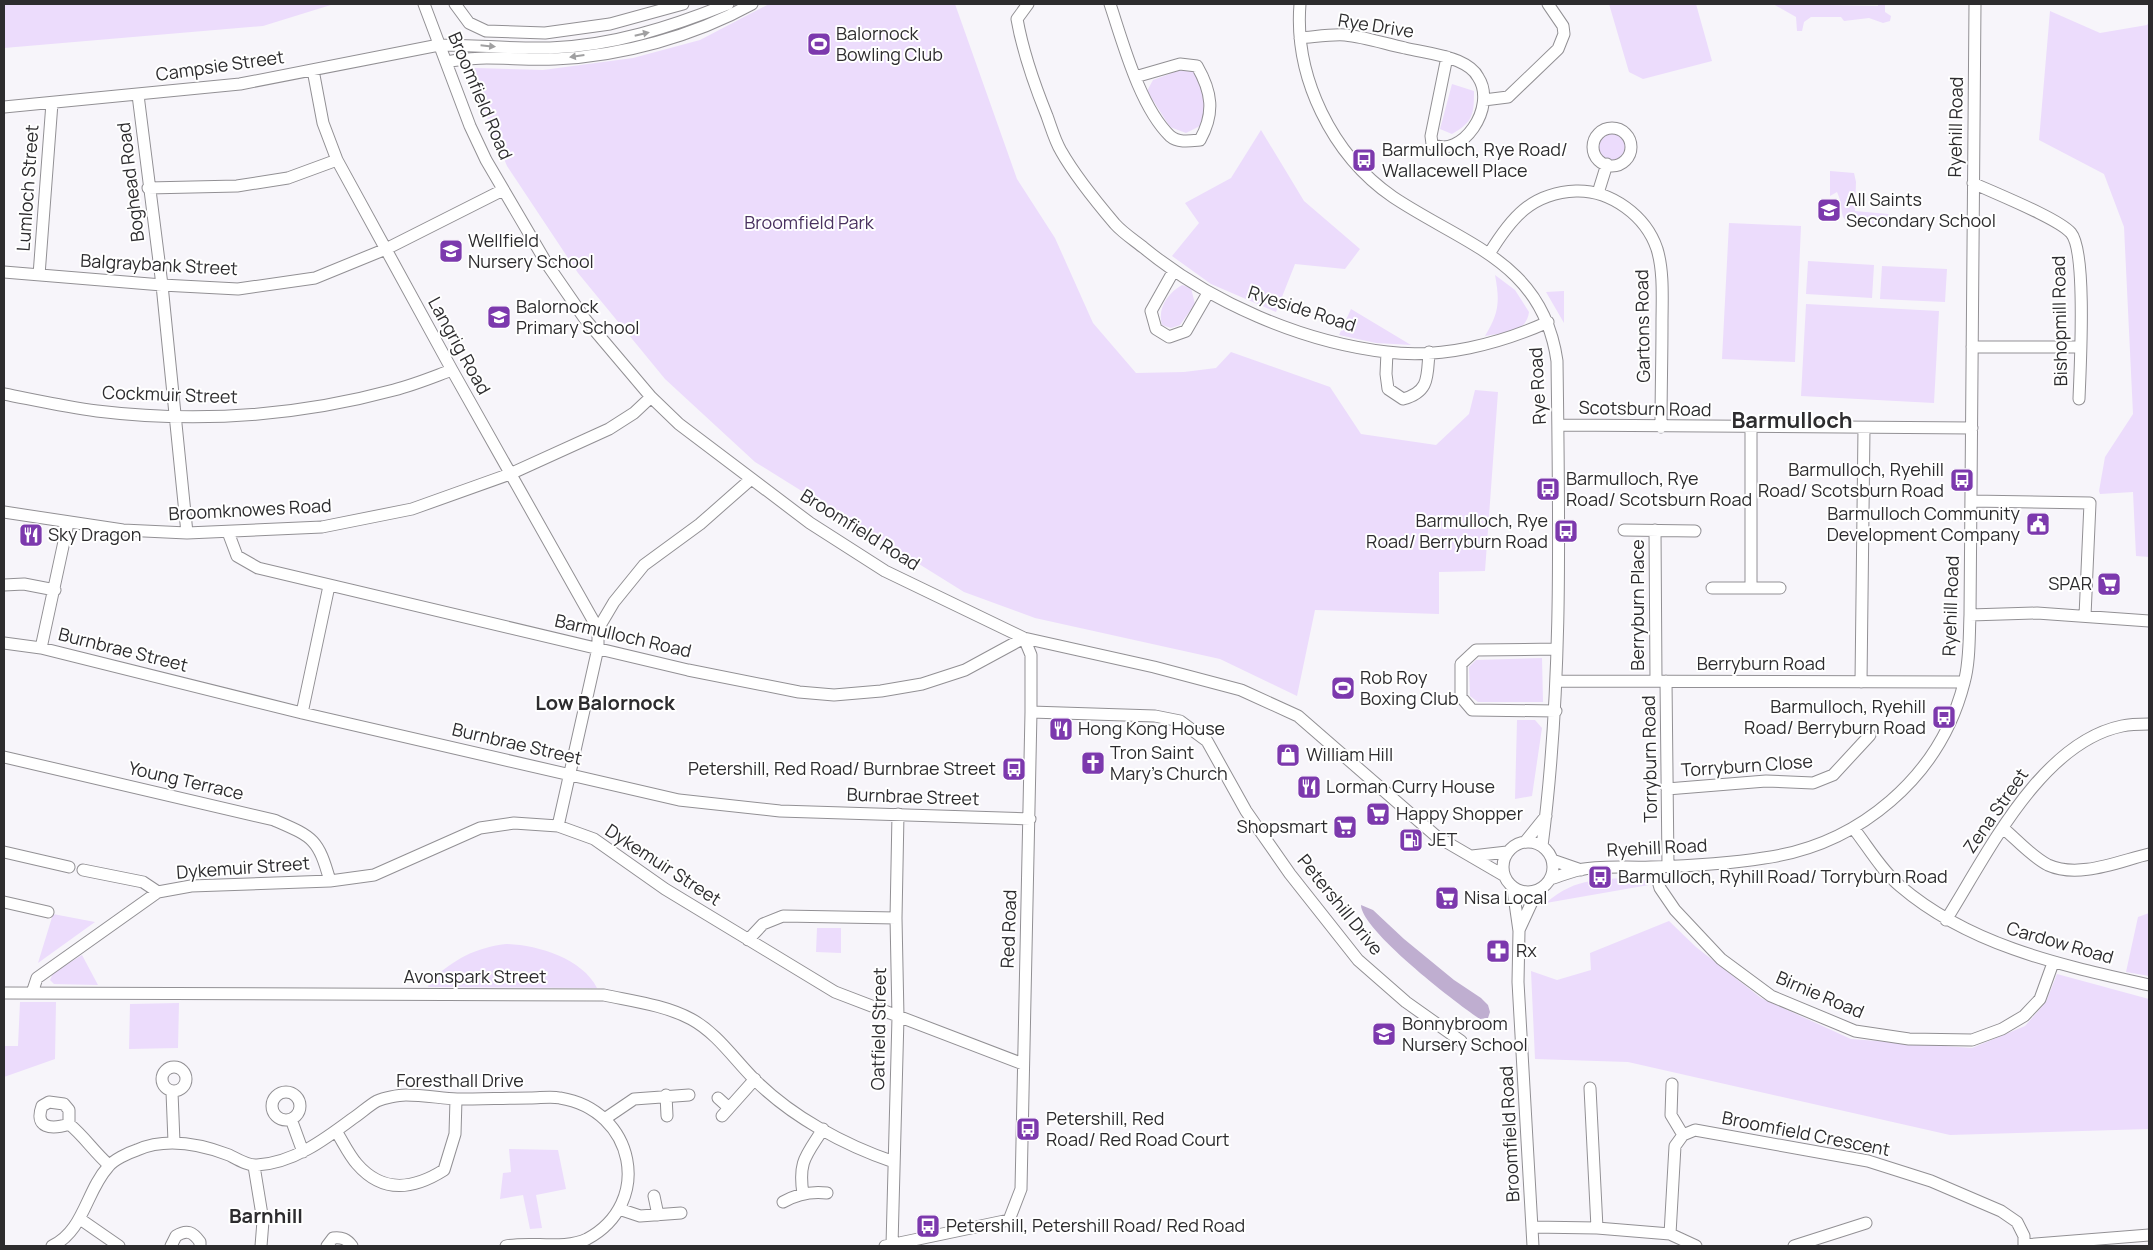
<svg xmlns="http://www.w3.org/2000/svg" width="2153" height="1250" font-family="Manrope,sans-serif">
<style>
.green{fill:#ecdcfc}
.water{fill:#bfaed0}
.lines{fill:none;stroke-linecap:round;stroke-linejoin:round}
.minor-casing{stroke:#929094;stroke-width:13}
.minor{stroke:#fff;stroke-width:11}
.oneway{fill:#a0a0a1}
.labels{text-anchor:middle;stroke-width:4;stroke-linejoin:round;paint-order:stroke}
.street-label{font-size:18px;fill:#2d2c2e;stroke:#fff}
.poi-label{font-size:18px;fill:#2d2c2e;stroke:#fff;text-anchor:start}
.park-label{font-size:18px;fill:#49315f;stroke:#fff}
.quarter-label{font-size:20px;font-weight:bold;fill:#2d2c2e;stroke:#fff}
.district-label{font-size:22px;font-weight:bold;fill:#2d2c2e;stroke:#fff}
</style>
<rect width="100%" height="100%" fill="#f7f5fa"/>
<path class="green" d="M 4,4 L 334,4 L 263,26 L 4,48 Z
M 769,4 L 955,4 L 1017,179 L 1055,238 L 1093,323 L 1136,373 L 1184,372 L 1216,368 L 1231,352 L 1330,387 L 1361,434 L 1436,445 L 1469,414 L 1475,390 L 1498,392 L 1485,571 L 1439,572 L 1439,614 L 1315,610 L 1297,696 L 1220,659 L 1035,618 L 964,592 L 755,462 L 665,379 L 578,273 L 507,166 L 470,77 L 471,70 L 475,68 L 543,70 L 633,58 L 700,40 Z
M 1609,4 L 1696,4 L 1712,61 L 1643,79 L 1629,72 Z
M 1773,4 L 1878,6 L 1878,4 L 1885,4 L 1885,12 L 1891,16 L 1890,21 L 1883,23 L 1869,18 L 1844,21 L 1841,17 L 1811,17 L 1804,22 L 1802,31 L 1797,31 L 1796,17 Z
M 2050,11 L 2100,33 L 2147,25 L 2149,22 L 2149,557 L 2136,556 L 2133,492 L 2100,494 L 2099,491 L 2105,457 L 2133,414 L 2124,227 L 2104,174 L 2039,140 Z
M 1183,69 C 1186,70 1191,70 1194,72 C 1209,82 1206,111 1202,125 L 1186,133 L 1170,127 L 1147,91 L 1153,80 Z
M 1452,84 L 1474,91 C 1474,115 1473,122 1452,134 L 1440,129 Z
M 1261,130 L 1304,201 L 1360,249 L 1345,269 L 1295,264 L 1276,312 L 1211,284 L 1172,256 L 1199,223 L 1185,203 L 1231,178 Z
M1598 147a14 14 0 1 1 28 0a14 14 0 1 1-28 0Z
M 1830,171 L 1854,173 L 1856,182 L 1855,211 L 1888,214 L 1892,219 L 1889,221 L 1889,225 C 1882,229 1876,226 1869,223 L 1864,226 C 1833,221 1847,214 1837,192 L 1830,196 Z
M 1729,223 L 1801,226 L 1795,362 L 1722,359 Z
M 1808,261 L 1874,265 L 1872,298 L 1806,294 Z
M 1882,266 L 1947,269 L 1945,302 L 1880,299 Z
M 1495,275 L 1515,290 L 1529,312 C 1526,334 1504,332 1485,336 C 1499,313 1500,302 1495,275 Z
M 1182,285 L 1191,288 L 1195,304 L 1180,325 L 1171,328 L 1162,325 C 1157,308 1168,293 1182,285 Z
M 1564,291 L 1564,323 L 1546,292 Z
M 1806,304 L 1939,311 L 1934,403 L 1801,396 Z
M 1351,309 L 1411,345 L 1376,343 L 1339,335 Z
M 1542,658 L 1543,702 L 1478,702 L 1470,696 L 1469,667 L 1476,660 Z
M 1517,720 L 1535,720 L 1542,728 L 1532,796 L 1515,799 Z
M 1641,877 L 1649,885 L 1546,903 C 1577,876 1602,880 1641,877 Z
M 2149,913 L 2149,976 L 2126,972 L 2138,917 Z
M 53,914 L 95,922 L 38,963 Z
M 1669,921 L 1696,947 L 1761,998 L 1851,1039 L 1972,1048 L 2025,1026 L 2046,1002 L 2057,974 L 2149,999 L 2149,1129 L 1950,1135 L 1628,1062 L 1535,1059 L 1531,971 L 1557,980 L 1591,970 L 1590,953 Z
M 817,928 L 841,928 L 841,953 L 816,952 Z
M 506,944 C 537,945 582,958 597,988 L 428,987 L 430,981 C 455,959 474,948 506,944 Z
M 82,955 L 98,985 L 54,984 L 50,980 L 53,973 Z
M 20,1002 L 56,1002 L 55,1059 L 4,1077 L 4,1046 L 18,1046 Z
M 179,1003 L 178,1048 L 129,1049 L 130,1004 Z
M 509,1149 L 558,1150 L 566,1189 L 536,1195 L 542,1228 L 530,1229 L 523,1195 L 500,1199 L 503,1173 L 511,1172 Z"/>
<path class="water" d="M 1361,905 L 1373,910 L 1404,939 L 1454,980 L 1481,998 L 1488,1005 L 1490,1012 L 1488,1018 L 1480,1019 C 1457,1004 1361,930 1361,905 Z"/>
<g class="lines">
<g class="minor-casing">
<path id="minor" d="M 424,4 L 470,126 L 486,160 L 547,264 L 585,319 L 651,397 L 679,424 L 810,523 L 885,571 L 1024,638 L 1154,667 L 1241,690 L 1298,716 L 1436,836 L 1503,875
M 455,4 L 469,23 L 486,31 L 545,33 L 610,24 L 683,4
M 1028,4 L 1017,19 C 1023,53 1034,84 1047,116 C 1051,127 1055,141 1061,151 C 1074,174 1098,204 1115,224 C 1123,233 1134,240 1144,248 C 1210,302 1301,342 1387,352 C 1441,359 1499,344 1548,322
M 1110,4 C 1123,43 1140,107 1170,136 C 1178,143 1190,141 1200,140 C 1215,113 1212,92 1197,66 L 1180,64 L 1135,77
M 1300,4 C 1294,77 1332,155 1393,197 C 1465,245 1543,262 1557,361 C 1559,523 1563,685 1542,846
M 1300,38 C 1314,37 1331,34 1345,35 C 1365,37 1386,44 1405,48 C 1422,52 1442,54 1458,61 C 1465,64 1474,69 1478,77 C 1498,107 1461,160 1432,144 L 1431,136 L 1447,57
M 446,62 C 482,54 519,61 555,59 C 622,56 694,36 752,4
M 313,70 L 323,123 L 337,160 L 452,370 L 598,629
M 138,95 L 162,285 L 187,533
M 1484,100 L 1508,97 L 1558,49 L 1564,34 L 1563,26 L 1548,4
M 4,107 L 240,84 L 439,45 C 477,45 513,49 550,48 C 612,46 671,27 728,4
M1593 147a19 19 0 1 1 38 0a19 19 0 1 1-38 0Z
M 1973,183 C 1994,193 2058,218 2071,233 C 2087,252 2080,370 2079,399
M 148,188 L 237,186 L 288,178 L 337,160
M 1598,193 L 1607,164
M 1489,254 C 1511,218 1531,193 1576,191 C 1611,190 1646,216 1657,249 C 1664,272 1662,300 1662,324 C 1662,358 1661,392 1661,427
M 4,272 L 162,285 L 238,289 L 315,278 L 386,249 L 503,190
M 1173,272 L 1151,311 L 1156,329 L 1169,337 L 1186,331 L 1208,293
M 39,275 L 52,103
M 1972,347 L 2080,347
M 1387,352 L 1386,374 L 1388,389 L 1403,399 C 1430,392 1427,376 1429,352
M 4,394 C 35,400 66,407 97,411 C 196,423 298,416 394,390 C 414,385 433,377 452,370
M 1558,425 L 1972,428
M 1751,427 L 1751,588
M 1971,501 L 2090,503 L 2085,616
M 4,512 L 123,530 L 187,533 L 322,527 L 412,509 L 510,474 L 609,429 L 634,413 L 651,397
M 1624,530 L 1695,531
M 1655,530 L 1656,681
M 228,532 L 237,556 L 258,568 L 688,670 L 799,692 L 834,695 L 881,691 L 922,684 L 965,670 L 1024,638
M 4,585 L 24,584 L 55,590
M 1712,588 L 1780,588
M 1970,615 L 2037,613 L 2149,621
M 4,643 L 41,648 L 302,713 L 679,800 L 780,811 L 1030,819
M 41,648 L 68,523
M 1557,681 L 1964,682
M 1666,681 L 1668,866
M 1861,682 L 1864,428
M 1556,711 L 1472,710 L 1461,697 L 1461,664 L 1476,650 L 1557,649
M 1031,712 L 1155,716 L 1180,721 L 1207,741 L 1246,811 L 1290,874 L 1358,960 L 1406,1002 L 1461,1041
M 302,713 L 329,586
M 4,757 L 274,820 C 313,837 318,838 330,881
M 1667,789 L 1766,781 L 1813,783 L 1833,775 L 1870,735
M 558,826 L 598,648 L 598,629 L 614,602 L 644,565 L 700,524 L 750,480
M 2003,828 C 2017,840 2032,857 2048,865 C 2079,879 2119,861 2149,854
M 1854,829 C 1868,847 1882,871 1900,886 C 1970,946 2061,965 2149,985
M1503 867a25 25 0 1 1 50 0a25 25 0 1 1-50 0Z
M 1525,842 L 1546,816
M 4,852 L 69,867
M 1472,856 L 1507,852
M 1552,860 L 1581,870
M 1654,867 L 1660,888 L 1675,910 L 1721,959 L 1771,996 L 1855,1031 L 1909,1039 L 1972,1040 L 2002,1029 L 2024,1016 L 2040,999 L 2053,963
M 83,870 L 143,882 L 158,892
M 1550,879 C 1560,876 1569,872 1579,870 C 1601,865 1628,868 1651,867 C 1688,866 1727,864 1764,858 C 1859,845 1940,777 1964,683 C 1970,661 1969,637 1970,615 L 1975,4
M 1513,889 L 1519,931 L 1518,982 L 1533,1246
M 4,902 L 48,912
M 1946,920 C 1987,855 2040,743 2122,726 C 2131,724 2140,724 2149,724
M 1519,930 L 1537,891
M 748,940 L 763,924 L 783,916 L 896,918
M 4,993 L 604,995 C 632,1001 665,1005 691,1019 C 717,1033 734,1059 754,1079 C 792,1117 844,1145 894,1162
M 32,993 L 37,978 L 158,892 L 191,886 L 330,881 L 374,875 L 480,828 L 514,823 L 558,826 L 594,839 L 665,889 L 835,992 L 1023,1064
M162 1079a12 12 0 1 1 24 0a12 12 0 1 1-24 0Z
M 1672,1084 L 1671,1115 L 1683,1135
M 1590,1088 L 1597,1228
M272 1106a14 14 0 1 1 28 0a14 14 0 1 1-28 0Z
M 172,1092 L 174,1142
M 666,1095 L 667,1116
M 718,1098 L 729,1108
M 49,1102 L 64,1104 L 69,1110 L 69,1124 C 51,1130 34,1128 42,1106 Z
M 722,1116 L 755,1079
M 606,1118 L 634,1099 L 689,1095
M 291,1119 L 303,1152
M 69,1124 C 84,1136 94,1152 109,1165
M 336,1131 C 343,1142 349,1155 357,1164 C 383,1194 414,1189 444,1170 L 455,1134 L 456,1099
M 254,1166 L 263,1221 L 261,1246
M 803,1194 C 798,1161 806,1156 823,1129
M 654,1196 L 658,1215
M 783,1202 C 797,1194 811,1191 827,1193
M 619,1209 L 640,1216 L 681,1213
M 80,1219 L 119,1246
M 1532,1227 L 1597,1228 L 1670,1234 L 1696,1246
M 1670,1234 L 1675,1146 L 1683,1135 L 1695,1130 L 1868,1161 L 1931,1181 L 2001,1211 L 2017,1222 L 2024,1236 L 2024,1246
M 892,1245 L 898,1017 L 896,918 L 898,814
M 2024,1245 L 2149,1235
M 52,1246 C 84,1231 86,1191 108,1167 C 113,1160 128,1153 137,1150 C 167,1137 200,1144 229,1155 C 237,1159 248,1166 257,1165 C 293,1163 324,1140 352,1119 C 360,1114 368,1106 377,1101 C 384,1098 398,1095 406,1095 C 423,1095 440,1098 457,1099 C 482,1099 506,1098 530,1098 C 540,1098 551,1096 560,1098 C 635,1110 654,1203 587,1239 C 565,1250 530,1241 506,1246
M 171,1246 L 176,1236 C 187,1229 193,1232 200,1242 L 200,1246
M 327,1246 L 333,1238 C 342,1237 347,1239 352,1246
M 885,1246 L 1009,1220 L 1021,1189 L 1031,712 L 1031,655 L 1024,638
M 1794,1246 L 1866,1223"/>
</g>
<use href="#minor" class="minor"/>
</g>
<defs><path id="oneway-solid" d="M-6-.8H1V-3.2L6.5 0L1 3.2V.8H-6Z" transform="scale(1.25)"/></defs>
<g class="oneway">
<use href="#oneway-solid" transform="translate(642 34) rotate(-13)"/>
<use href="#oneway-solid" transform="translate(488 46) rotate(6)"/>
<use href="#oneway-solid" transform="translate(577 56) rotate(172)"/>
</g>
<defs>
<g id="stadium-square" transform="scale(1.25)"><rect x="-9" y="-9" width="18" height="18" rx="4" fill="#7c39ad" stroke="#fff"/><path d="M0-5a6.5 5 0 1 0 0 10a6.5 5 0 1 0 0-10ZM-3.5-1.8h7v3.6h-7Z" fill="#fff"/></g>
<g id="bus-square" transform="scale(1.25)"><rect x="-9" y="-9" width="18" height="18" rx="4" fill="#7c39ad" stroke="#fff"/><path d="M-5-6H5V4H4V6H2V4H-2V6H-4V4H-5ZM-3.5-4V0h7V-4ZM-3.5 1.2v1.5H-2V1.2ZM2 1.2v1.5H3.5V1.2Z" fill="#fff"/></g>
<g id="school-square" transform="scale(1.25)"><rect x="-9" y="-9" width="18" height="18" rx="4" fill="#7c39ad" stroke="#fff"/><path d="M0-5L7-2L0 1L-7-2ZM-4 1L0 2.5L4 1V4Q0 6-4 4Z" fill="#fff"/></g>
<g id="civic-square" transform="scale(1.25)"><rect x="-9" y="-9" width="18" height="18" rx="4" fill="#7c39ad" stroke="#fff"/><path d="M-.6-6.5H3V-4.5H.6V-3L4-1V1h2V6H-6V1h2V-1L-.6-3ZM-1.2 2.5V6h2.4V2.5Z" fill="#fff"/></g>
<g id="restaurant-square" transform="scale(1.25)"><rect x="-9" y="-9" width="18" height="18" rx="4" fill="#7c39ad" stroke="#fff"/><path d="M-5-6h1v4h1v-4h1v4h1v-4h1v5L-1.5 .5V6h-2V.5L-5-1ZM5-6V6H3V1.5H1.5Q1.5-4 5-6Z" fill="#fff"/></g>
<g id="supermarket-square" transform="scale(1.25)"><rect x="-9" y="-9" width="18" height="18" rx="4" fill="#7c39ad" stroke="#fff"/><path d="M-6-5.5h2.5l.6 2H6L4.5 2H-2.5L-4.4-4H-6ZM-1.5 3.2a1.3 1.3 0 1 0 .1 0ZM3 3.2a1.3 1.3 0 1 0 .1 0Z" fill="#fff"/></g>
<g id="shop-square" transform="scale(1.25)"><rect x="-9" y="-9" width="18" height="18" rx="4" fill="#7c39ad" stroke="#fff"/><path d="M-5-2.5h2.3a2.7 3.5 0 0 1 5.4 0H5L5.5 6h-11ZM-1.5-2.5h3a1.5 2.3 0 0 0-3 0Z" fill="#fff"/></g>
<g id="church-square" transform="scale(1.25)"><rect x="-9" y="-9" width="18" height="18" rx="4" fill="#7c39ad" stroke="#fff"/><path d="M-1.2-6h2.4v3.5h3.3v2.4h-3.3V6h-2.4V-.1h-3.3v-2.4h3.3Z" fill="#fff"/></g>
<g id="fuel-square" transform="scale(1.25)"><rect x="-9" y="-9" width="18" height="18" rx="4" fill="#7c39ad" stroke="#fff"/><path d="M-5.5-6h7V0h2V4h1.3V-2.5L3-4.5l.8-.8L6-3V5H2.5V1h-1V6h-7ZM-4.2-4.7v3.2H.2V-4.7Z" fill="#fff"/></g>
<g id="pharmacy-square" transform="scale(1.25)"><rect x="-9" y="-9" width="18" height="18" rx="4" fill="#7c39ad" stroke="#fff"/><path d="M-2-6h4v4h4v4h-4v4h-4v-4h-4v-4h4Z" fill="#fff"/></g>
</defs>
<g fill-rule="evenodd">
<use href="#stadium-square" x="819" y="44"/>
<use href="#bus-square" x="1364" y="160"/>
<use href="#school-square" x="1829" y="210"/>
<use href="#school-square" x="451" y="251"/>
<use href="#school-square" x="499" y="317"/>
<use href="#bus-square" x="1962" y="480"/>
<use href="#bus-square" x="1548" y="489"/>
<use href="#civic-square" x="2038" y="524"/>
<use href="#bus-square" x="1566" y="531"/>
<use href="#restaurant-square" x="31" y="535"/>
<use href="#supermarket-square" x="2109" y="584"/>
<use href="#stadium-square" x="1343" y="688"/>
<use href="#bus-square" x="1944" y="717"/>
<use href="#restaurant-square" x="1061" y="729"/>
<use href="#shop-square" x="1288" y="755"/>
<use href="#church-square" x="1093" y="763"/>
<use href="#bus-square" x="1014" y="769"/>
<use href="#restaurant-square" x="1309" y="787"/>
<use href="#supermarket-square" x="1378" y="814"/>
<use href="#supermarket-square" x="1345" y="827"/>
<use href="#fuel-square" x="1411" y="840"/>
<use href="#bus-square" x="1600" y="877"/>
<use href="#supermarket-square" x="1447" y="898"/>
<use href="#pharmacy-square" x="1498" y="951"/>
<use href="#school-square" x="1384" y="1034"/>
<use href="#bus-square" x="1028" y="1129"/>
<use href="#bus-square" x="928" y="1226"/>
</g>
<g class="labels">
<g class="street-label">
<text transform="translate(1376 26) rotate(9)" y="6">Rye Drive</text>
<text transform="translate(220 66) rotate(-8)" y="6">Campsie Street</text>
<text transform="translate(480 96) rotate(67)" y="6">Broomfield Road</text>
<text transform="translate(1956 127) rotate(-89)" y="6">Ryehill Road</text>
<text transform="translate(131 182) rotate(-97)" y="6">Boghead Road</text>
<text transform="translate(28 188) rotate(-86)" y="6">Lumloch Street</text>
<text transform="translate(159 265) rotate(3)" y="6">Balgraybank Street</text>
<text transform="translate(1302 309) rotate(18)" y="6">Ryeside Road</text>
<text transform="translate(2060 321) rotate(-91)" y="6">Bishopmill Road</text>
<text transform="translate(1643 326) rotate(-91)" y="6">Gartons Road</text>
<text transform="translate(459 346) rotate(61)" y="6">Langrig Road</text>
<text transform="translate(1538 386) rotate(-93)" y="6">Rye Road</text>
<text transform="translate(170 395) rotate(2)" y="6">Cockmuir Street</text>
<text transform="translate(1645 409) rotate(1)" y="6">Scotsburn Road</text>
<text transform="translate(250 510) rotate(-3)" y="6">Broomknowes Road</text>
<text transform="translate(860 530) rotate(32)" y="6">Broomfield Road</text>
<text transform="translate(1638 605) rotate(-90)" y="6">Berryburn Place</text>
<text transform="translate(1951 606) rotate(-88)" y="6">Ryehill Road</text>
<text transform="translate(623 636) rotate(13)" y="6">Barmulloch Road</text>
<text transform="translate(123 650) rotate(14)" y="6">Burnbrae Street</text>
<text x="1761" y="670">Berryburn Road</text>
<text transform="translate(517 744) rotate(13)" y="6">Burnbrae Street</text>
<text transform="translate(1650 759) rotate(-91)" y="6">Torryburn Road</text>
<text transform="translate(1747 766) rotate(-4)" y="6">Torryburn Close</text>
<text transform="translate(186 781) rotate(13)" y="6">Young Terrace</text>
<text transform="translate(913 797) rotate(2)" y="6">Burnbrae Street</text>
<text transform="translate(1996 811) rotate(-55)" y="6">Zena Street</text>
<text transform="translate(1657 848) rotate(-3)" y="6">Ryehill Road</text>
<text transform="translate(663 865) rotate(33)" y="6">Dykemuir Street</text>
<text transform="translate(243 868) rotate(-4)" y="6">Dykemuir Street</text>
<text transform="translate(1340 905) rotate(51)" y="6">Petershill Drive</text>
<text transform="translate(1009 929) rotate(-88)" y="6">Red Road</text>
<text transform="translate(2060 943) rotate(16)" y="6">Cardow Road</text>
<text x="475" y="983">Avonspark Street</text>
<text transform="translate(1820 995) rotate(23)" y="6">Birnie Road</text>
<text transform="translate(879 1029) rotate(-89)" y="6">Oatfield Street</text>
<text x="460" y="1087">Foresthall Drive</text>
<text transform="translate(1510 1134) rotate(-93)" y="6">Broomfield Road</text>
<text transform="translate(1806 1134) rotate(11)" y="6">Broomfield Crescent</text>
</g>
<g class="poi-label">
<text x="836" y="40">Balornock<tspan x="836" dy="21">Bowling Club</tspan></text>
<text x="1382" y="156">Barmulloch, Rye Road/<tspan x="1382" dy="21">Wallacewell Place</tspan></text>
<text x="1846" y="206">All Saints<tspan x="1846" dy="21">Secondary School</tspan></text>
<text x="468" y="247">Wellfield<tspan x="468" dy="21">Nursery School</tspan></text>
<text x="516" y="313">Balornock<tspan x="516" dy="21">Primary School</tspan></text>
<text x="1944" y="476" text-anchor="end">Barmulloch, Ryehill<tspan x="1944" dy="21">Road/ Scotsburn Road</tspan></text>
<text x="1566" y="485">Barmulloch, Rye<tspan x="1566" dy="21">Road/ Scotsburn Road</tspan></text>
<text x="2020" y="520" text-anchor="end">Barmulloch Community<tspan x="2020" dy="21">Development Company</tspan></text>
<text x="1548" y="527" text-anchor="end">Barmulloch, Rye<tspan x="1548" dy="21">Road/ Berryburn Road</tspan></text>
<text x="48" y="541">Sky Dragon</text>
<text x="2092" y="590" text-anchor="end">SPAR</text>
<text x="1360" y="684">Rob Roy<tspan x="1360" dy="21">Boxing Club</tspan></text>
<text x="1926" y="713" text-anchor="end">Barmulloch, Ryehill<tspan x="1926" dy="21">Road/ Berryburn Road</tspan></text>
<text x="1078" y="735">Hong Kong House</text>
<text x="1110" y="759">Tron Saint<tspan x="1110" dy="21">Mary's Church</tspan></text>
<text x="1306" y="761">William Hill</text>
<text x="996" y="775" text-anchor="end">Petershill, Red Road/ Burnbrae Street</text>
<text x="1326" y="793">Lorman Curry House</text>
<text x="1396" y="820">Happy Shopper</text>
<text x="1328" y="833" text-anchor="end">Shopsmart</text>
<text x="1428" y="846">JET</text>
<text x="1618" y="883">Barmulloch, Ryhill Road/ Torryburn Road</text>
<text x="1464" y="904">Nisa Local</text>
<text x="1516" y="957">Rx</text>
<text x="1402" y="1030">Bonnybroom<tspan x="1402" dy="21">Nursery School</tspan></text>
<text x="1046" y="1125">Petershill, Red<tspan x="1046" dy="21">Road/ Red Road Court</tspan></text>
<text x="946" y="1232">Petershill, Petershill Road/ Red Road</text>
</g>
<g class="park-label">
<text x="809" y="229">Broomfield Park</text>
</g>
<g class="quarter-label">
<text x="605" y="710">Low Balornock</text>
<text x="266" y="1223">Barnhill</text>
</g>
<g class="district-label">
<text x="1792" y="428">Barmulloch</text>
</g>
</g>
<rect width="2153" height="1250" fill="none" stroke="#2d2c2e" stroke-width="10"/>
</svg>
